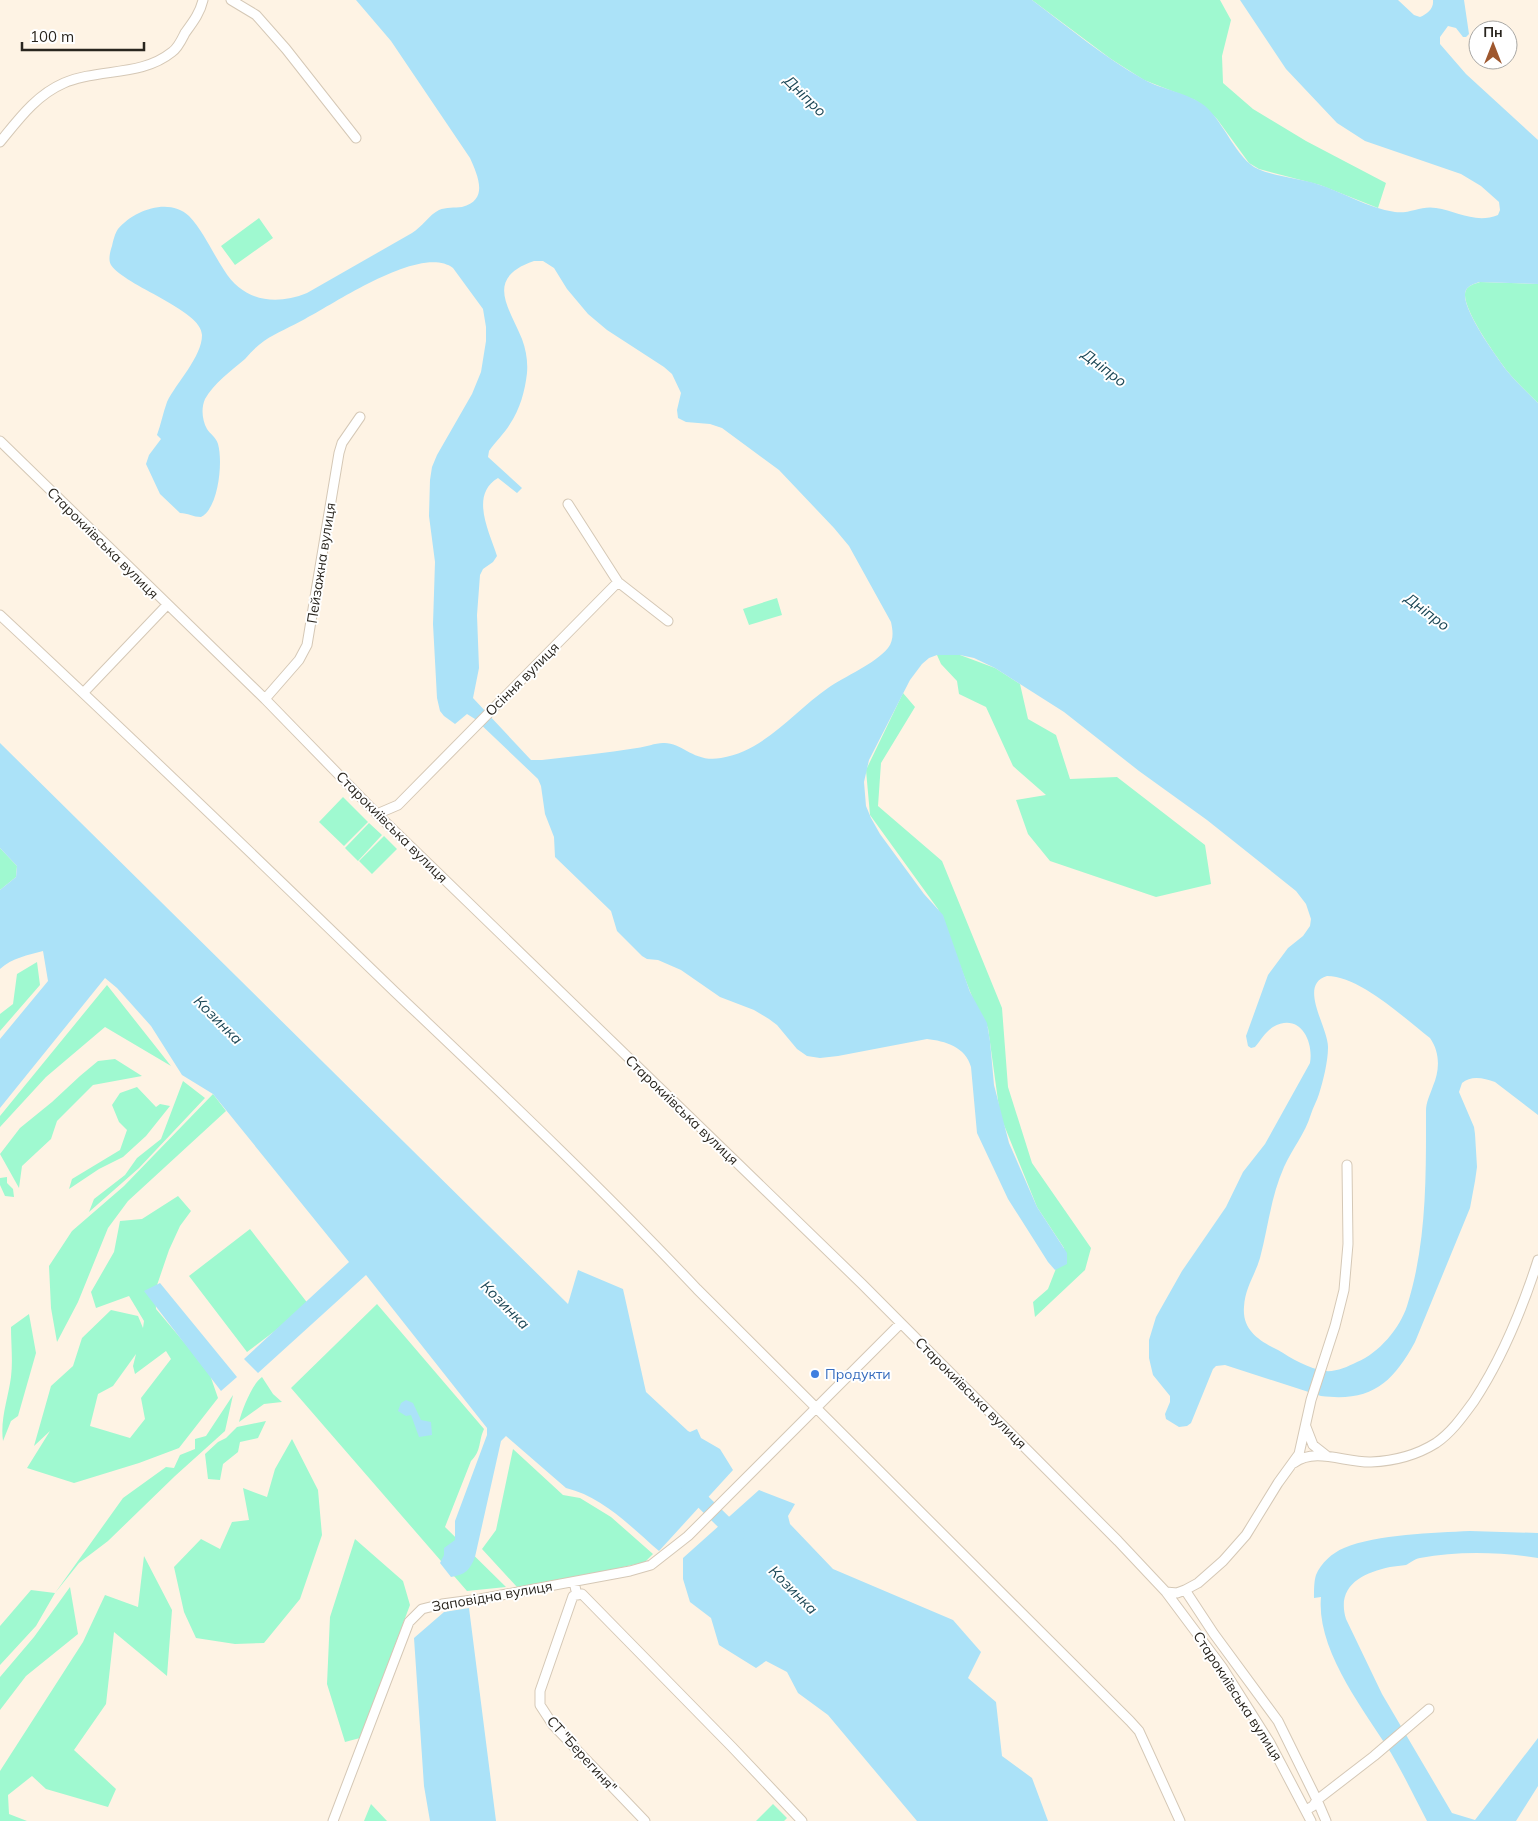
<svg xmlns="http://www.w3.org/2000/svg" width="1538" height="1821" font-family="Mulish,sans-serif">
<style>
.green{fill:#9ff9d0;fill-rule:evenodd}
.water{fill:#abe2f8;fill-rule:evenodd}
.lines{fill:none;stroke-linecap:round;stroke-linejoin:round}
.river{stroke:#abe2f8;stroke-width:15}
.minor-casing{stroke:#d5c8b6;stroke-width:11}
.minor{stroke:#fff;stroke-width:9}
.shop-dot{fill:#3f7fe0;stroke:#fff;stroke-width:2}
.labels{text-anchor:middle;stroke-width:4;stroke-linejoin:round;paint-order:stroke}
.street-label{font-size:14px;fill:#29251e;stroke:#fff}
.shop-label{font-size:14px;fill:#366cbe;stroke:#fff;text-anchor:start}
.water-label{font-size:15px;font-style:italic;fill:#1b4756;stroke:#fff}
</style>
<rect width="100%" height="100%" fill="#fef3e4"/>
<path class="green" d="M 1032,0 L 1220,0 L 1231,20 L 1222,56 L 1223,83 L 1253,109 L 1306,141 L 1386,183 L 1378,208 L 1320,185 L 1259,169 L 1249,163 L 1217,119 L 1205,107 L 1195,100 L 1144,80 L 1111,59 Z
M 259,218 L 273,238 L 235,265 L 221,246 Z
M 1480,282 L 1538,284 L 1538,403 C 1528,393 1517,383 1508,372 C 1498,359 1458,304 1466,290 C 1469,285 1474,284 1480,282 Z
M 777,598 L 782,615 L 749,625 L 743,609 Z
M 937,655 L 960,655 L 995,668 L 1020,684 L 1028,719 L 1056,735 L 1070,779 L 1117,777 L 1205,845 L 1211,884 L 1156,897 L 1050,861 L 1028,834 L 1016,800 L 1046,795 L 1013,766 L 986,707 L 959,694 L 957,681 L 941,664 Z
M 903,693 L 915,707 L 881,763 L 878,806 L 942,861 L 1002,1008 L 1008,1087 L 1032,1163 L 1091,1248 L 1085,1270 L 1035,1317 L 1033,1302 L 1048,1289 L 1064,1248 L 1037,1207 L 1000,1115 L 988,1028 L 973,999 L 938,909 L 870,815 L 866,770 Z
M 343,797 L 368,822 L 344,846 L 319,822 Z
M 369,823 L 382,835 L 358,861 L 345,848 Z
M 384,836 L 397,849 L 372,874 L 359,861 Z
M 0,848 L 17,866 L 16,877 L 0,890 Z
M 37,962 L 40,985 L 0,1031 L 0,1014 L 13,1004 L 17,974 Z
M 107,985 L 171,1066 L 105,1027 L 46,1077 L 0,1127 L 0,1116 Z
M 115,1059 L 142,1076 L 93,1085 L 57,1121 L 51,1139 L 22,1166 L 19,1188 L 0,1154 L 20,1128 L 52,1102 L 80,1076 L 98,1061 Z
M 183,1081 L 205,1098 L 139,1168 L 89,1212 L 94,1199 L 125,1175 L 137,1158 L 161,1139 Z
M 137,1087 L 156,1107 L 160,1104 L 170,1106 L 146,1136 L 123,1157 L 99,1169 L 69,1189 L 72,1179 L 120,1150 L 127,1130 L 119,1122 L 112,1105 L 120,1093 Z
M 213,1094 L 226,1111 L 128,1201 L 108,1228 L 78,1302 L 57,1342 L 51,1308 L 49,1266 L 72,1231 L 124,1186 Z
M 7,1177 L 7,1183 L 13,1189 L 14,1197 L 5,1196 L 0,1185 L 0,1178 Z
M 178,1196 L 191,1211 L 180,1226 L 169,1250 L 155,1291 L 156,1309 L 209,1372 L 218,1398 L 179,1448 L 139,1463 L 74,1483 L 27,1468 L 50,1431 L 34,1446 L 51,1386 L 73,1366 L 82,1338 L 111,1310 L 138,1316 L 143,1328 L 144,1321 L 129,1296 L 96,1308 L 91,1292 L 114,1252 L 120,1221 L 142,1219 ZM 166,1351 L 171,1359 L 141,1398 L 145,1419 L 130,1438 L 90,1426 L 98,1394 L 113,1386 L 136,1354 L 133,1366 L 135,1374 Z
M 250,1229 L 309,1305 L 247,1352 L 189,1276 Z
M 377,1304 L 484,1429 C 478,1442 482,1450 471,1461 L 445,1527 L 506,1587 L 467,1591 L 291,1388 Z
M 29,1314 L 36,1353 L 18,1416 L 11,1421 L 3,1441 C 0,1419 8,1399 11,1377 C 13,1361 11,1343 11,1327 Z
M 262,1377 L 273,1394 L 282,1402 L 264,1404 L 239,1422 C 242,1410 252,1384 262,1377 Z
M 233,1395 L 225,1431 L 175,1476 L 108,1541 L 79,1563 L 55,1593 L 36,1626 L 0,1665 L 0,1626 L 31,1590 L 55,1593 L 123,1498 L 166,1467 L 174,1468 L 180,1455 L 195,1449 L 195,1439 L 206,1436 Z
M 266,1421 L 258,1438 L 240,1442 L 238,1452 L 223,1464 L 220,1480 L 208,1479 L 205,1454 L 218,1442 L 226,1438 L 237,1427 Z
M 292,1439 L 318,1490 L 322,1535 L 300,1599 L 264,1643 L 235,1644 L 196,1638 L 184,1612 L 174,1567 L 201,1539 L 220,1549 L 232,1522 L 249,1520 L 243,1488 L 267,1497 L 275,1469 Z
M 513,1449 L 563,1495 L 580,1498 L 611,1517 L 653,1554 L 645,1562 L 566,1580 L 517,1587 L 482,1549 L 496,1530 Z
M 355,1539 L 403,1581 L 410,1605 L 360,1738 L 345,1742 L 327,1684 L 330,1617 Z
M 144,1556 L 172,1610 L 167,1676 L 114,1632 L 106,1704 L 74,1750 L 116,1789 L 108,1807 L 46,1789 L 32,1776 L 8,1795 L 9,1814 L 27,1821 L 0,1821 L 0,1771 L 83,1642 L 105,1595 L 138,1607 Z
M 70,1587 L 78,1634 L 26,1676 L 0,1710 L 0,1677 L 34,1637 Z
M 371,1804 L 387,1821 L 364,1821 Z
M 773,1804 L 787,1818 L 784,1821 L 756,1821 Z"/>
<path class="water" d="M 356,0 L 1032,0 C 1068,27 1104,57 1143,79 C 1162,90 1187,92 1205,106 C 1224,122 1237,160 1258,169 C 1276,177 1298,178 1317,184 C 1343,192 1367,208 1395,212 C 1410,214 1422,205 1436,208 C 1457,211 1475,224 1498,215 L 1500,210 L 1499,202 L 1481,186 L 1461,174 L 1365,141 L 1337,123 L 1286,69 L 1240,0 L 1398,0 L 1414,15 L 1420,17 C 1427,14 1434,9 1433,0 L 1464,0 L 1469,34 L 1466,37 L 1463,37 L 1456,28 L 1448,26 L 1440,37 L 1440,44 L 1466,74 L 1538,140 L 1538,284 L 1479,282 C 1474,284 1469,285 1466,290 C 1458,305 1498,359 1508,372 C 1517,383 1528,393 1538,403 L 1538,1115 L 1495,1082 C 1484,1078 1471,1075 1462,1083 L 1459,1092 L 1474,1127 L 1475,1134 L 1477,1167 L 1475,1181 L 1470,1208 L 1415,1342 C 1392,1384 1371,1402 1321,1396 L 1225,1365 L 1216,1366 L 1213,1369 L 1191,1423 L 1187,1426 L 1179,1427 L 1166,1419 L 1165,1414 L 1170,1402 L 1170,1396 L 1153,1375 L 1149,1358 L 1149,1340 L 1156,1317 L 1182,1271 L 1226,1207 L 1243,1172 L 1265,1144 L 1310,1063 C 1314,1040 1299,1012 1273,1027 C 1265,1032 1261,1040 1255,1047 L 1251,1048 L 1248,1046 L 1246,1036 L 1268,975 L 1288,948 L 1303,936 L 1310,926 L 1311,919 L 1306,904 L 1296,891 L 1207,820 L 1139,771 L 1064,712 L 995,668 L 974,658 L 960,655 L 937,655 L 929,658 L 922,664 L 910,680 L 869,760 L 864,782 L 866,806 L 871,818 L 880,834 L 924,894 L 943,915 L 970,992 L 987,1023 L 990,1041 L 994,1085 L 1009,1143 L 1037,1207 L 1067,1253 L 1067,1264 L 1055,1270 L 1048,1262 L 1008,1199 L 977,1133 L 971,1067 C 966,1047 945,1041 927,1039 L 838,1056 L 820,1058 L 807,1056 L 797,1049 L 777,1025 L 769,1019 L 754,1010 L 720,997 L 681,970 L 658,960 L 647,959 L 642,956 L 617,931 L 611,911 L 555,857 L 554,837 L 545,814 L 541,786 L 538,779 L 475,719 L 467,714 L 455,724 L 444,716 L 440,711 L 437,698 L 433,624 L 435,562 L 429,516 L 430,480 L 432,467 L 437,455 L 472,394 L 481,372 L 486,341 L 486,327 L 483,309 L 453,268 C 421,244 336,303 305,319 C 291,327 277,332 264,341 C 257,346 251,352 245,359 C 231,371 214,383 205,399 C 201,408 202,420 207,429 C 210,434 216,437 218,444 C 223,461 219,508 201,517 C 193,517 188,513 180,513 L 160,494 L 146,464 L 149,455 L 161,439 L 157,435 C 161,424 163,413 167,402 C 176,383 202,357 202,335 C 202,310 125,286 111,265 C 108,260 110,252 112,246 C 113,241 115,233 118,229 C 134,210 169,197 189,216 C 204,232 212,252 224,270 C 243,301 275,306 307,293 L 412,233 C 422,227 429,215 439,210 C 446,207 455,208 462,207 C 490,200 477,174 470,158 L 391,41 ZM 534,261 L 543,261 L 554,268 L 567,289 L 588,314 L 607,330 L 664,367 L 672,374 L 681,393 L 677,410 L 678,418 L 686,422 L 710,424 L 722,428 L 779,470 L 834,528 L 849,546 L 891,622 C 893,631 894,640 888,648 C 875,664 845,676 828,688 C 793,712 765,751 721,758 C 693,763 683,742 663,743 C 655,743 646,747 637,748 C 606,753 574,756 542,760 L 531,760 L 473,698 L 479,668 L 477,615 L 480,575 L 483,569 L 493,562 L 497,556 C 490,533 469,495 498,478 L 517,493 L 522,488 L 488,457 L 489,451 C 495,442 504,434 510,424 C 520,409 525,391 527,373 C 528,361 526,350 522,339 C 509,307 484,278 534,261 ZM 1327,976 C 1360,976 1404,1018 1430,1038 C 1440,1052 1440,1070 1433,1086 C 1430,1095 1426,1102 1426,1111 C 1426,1176 1427,1243 1407,1306 C 1400,1328 1379,1353 1357,1362 C 1347,1367 1336,1372 1325,1371 C 1309,1369 1291,1358 1278,1350 C 1259,1341 1242,1330 1244,1307 C 1245,1288 1255,1275 1260,1258 C 1268,1228 1271,1196 1284,1167 C 1292,1149 1305,1134 1311,1114 C 1313,1107 1317,1101 1319,1094 C 1323,1082 1328,1061 1328,1048 C 1329,1028 1297,985 1327,976 Z
M 0,743 L 568,1304 L 578,1270 L 623,1289 L 646,1392 L 688,1431 L 690,1432 L 697,1429 L 701,1438 L 720,1449 L 733,1470 L 659,1551 C 631,1527 603,1497 566,1488 L 506,1436 L 501,1441 L 475,1557 C 470,1570 465,1575 451,1577 L 440,1563 L 444,1555 L 444,1548 L 455,1540 L 455,1521 L 487,1435 L 487,1428 L 366,1275 L 258,1373 L 244,1359 L 349,1262 L 213,1094 L 182,1075 L 151,1026 L 117,988 L 105,978 L 0,1108 L 0,1039 L 48,981 L 43,951 C 28,955 12,958 0,969 L 0,890 L 16,877 L 17,866 L 0,848 Z
M 160,1283 L 237,1377 L 221,1391 L 144,1291 Z
M 406,1400 L 413,1403 L 421,1420 L 431,1422 L 432,1435 L 419,1437 L 411,1415 L 406,1416 L 398,1411 L 401,1403 Z
M 759,1490 L 795,1504 L 788,1516 L 790,1524 L 833,1569 L 953,1620 L 981,1652 L 968,1678 L 996,1702 L 1002,1756 L 1032,1778 L 1048,1821 L 917,1821 L 828,1715 L 798,1693 L 787,1672 L 766,1661 L 756,1668 L 719,1645 L 711,1618 L 690,1602 L 683,1579 L 683,1558 Z
M 1470,1531 L 1538,1533 L 1538,1558 C 1499,1552 1458,1551 1420,1558 C 1414,1559 1410,1563 1406,1565 C 1401,1566 1395,1566 1390,1567 C 1362,1573 1336,1586 1346,1619 L 1382,1694 L 1452,1813 L 1475,1820 L 1538,1738 L 1538,1786 L 1516,1821 L 1427,1821 C 1415,1798 1404,1775 1391,1753 C 1364,1710 1316,1650 1321,1597 L 1314,1598 C 1314,1590 1314,1581 1316,1575 C 1321,1563 1332,1553 1344,1548 C 1377,1534 1434,1533 1470,1531 Z
M 469,1608 L 496,1821 L 430,1821 L 424,1786 L 414,1638 L 444,1612 Z"/>
<g class="lines">
<path class="river" d="M 689,1488 L 737,1535"/>
<g class="minor-casing">
<path id="minor" d="M 231,0 L 256,15 L 286,49 L 356,138
M 0,142 C 18,120 36,95 64,83 C 99,68 141,77 172,52 C 178,48 182,39 185,33 C 193,22 200,13 203,0
M 0,441 L 265,699 L 377,814 L 862,1284 L 1118,1541 L 1166,1592 L 1222,1667 L 1270,1743 L 1311,1821
M 568,504 L 618,582
M 0,615 C 133,739 264,865 395,992 C 497,1089 600,1186 697,1289 L 1130,1721 L 1139,1731 L 1180,1821
M 86,690 L 167,605
M 265,699 L 299,660 L 307,645 L 339,453 L 342,443 L 360,417
M 377,814 L 398,805 L 618,582 L 668,621
M 1306,1427 L 1313,1445 L 1327,1456
M 1294,1463 C 1315,1447 1346,1463 1371,1462 C 1393,1461 1417,1455 1436,1443 C 1452,1432 1463,1416 1474,1401 C 1503,1357 1522,1310 1538,1260
M 574,1582 L 577,1595 L 582,1594 L 732,1747 L 802,1821
M 1185,1590 L 1214,1634 L 1278,1721 L 1317,1800 L 1326,1821
M 1166,1592 L 1177,1593 L 1185,1590 L 1198,1583 L 1223,1561 L 1246,1535 L 1278,1483 L 1299,1454 L 1311,1400 L 1335,1326 L 1344,1290 L 1348,1244 L 1347,1165
M 577,1595 L 573,1596 L 540,1691 L 540,1705 L 553,1725 L 645,1821
M 1306,1810 L 1313,1806 L 1317,1800 L 1374,1756 L 1429,1709
M 333,1821 L 409,1622 L 422,1609 L 442,1604 L 480,1599 L 630,1571 L 651,1565 L 688,1536 L 901,1323"/>
</g>
<use href="#minor" class="minor"/>
</g>
<circle class="shop-dot" cx="815" cy="1374" r="5"/>
<g class="labels">
<g class="street-label">
<text transform="translate(103 543) rotate(45)" y="5">Старокиївська вулиця</text>
<text transform="translate(321 563) rotate(-81)" y="5">Пейзажна вулиця</text>
<text transform="translate(522 679) rotate(-45)" y="5">Осіння вулиця</text>
<text transform="translate(392 827) rotate(45)" y="5">Старокиївська вулиця</text>
<text transform="translate(682 1110) rotate(44)" y="5">Старокиївська вулиця</text>
<text transform="translate(971 1393) rotate(45)" y="5">Старокиївська вулиця</text>
<text transform="translate(492 1596) rotate(-10)" y="5">Заповідна вулиця</text>
<text transform="translate(1238 1696) rotate(57)" y="5">Старокиївська вулиця</text>
<text transform="translate(582 1754) rotate(48)" y="5">СТ "Берегиня"</text>
</g>
<g class="shop-label">
<text x="825" y="1379">Продукти</text>
</g>
<g class="water-label">
<text transform="translate(805 96) rotate(44)" y="5">Дніпро</text>
<text transform="translate(1104 368) rotate(37)" y="5">Дніпро</text>
<text transform="translate(1427 612) rotate(37)" y="5">Дніпро</text>
<text transform="translate(218 1020) rotate(45)" y="5">Козинка</text>
<text transform="translate(505 1305) rotate(45)" y="5">Козинка</text>
<text transform="translate(793 1590) rotate(45)" y="5">Козинка</text>
</g>
</g>
<g transform="translate(1493 45)"><circle r="24" fill="#ffffff" stroke="#a9a8a5"/>
<path d="M0-4L9 19L0 12L-9 19Z" fill="#9e572e"/>
<text y="-8" font-size="14" font-weight="bold" text-anchor="middle" fill="#29251e">Пн</text>
</g>
<path d="M22 42v8h122v-8" fill="none" stroke="#29251e" stroke-width="2.5"/>
<text x="30" y="42" font-size="15" fill="#29251e" stroke="#ffffff" stroke-width="4" paint-order="stroke">100 m</text>
</svg>
